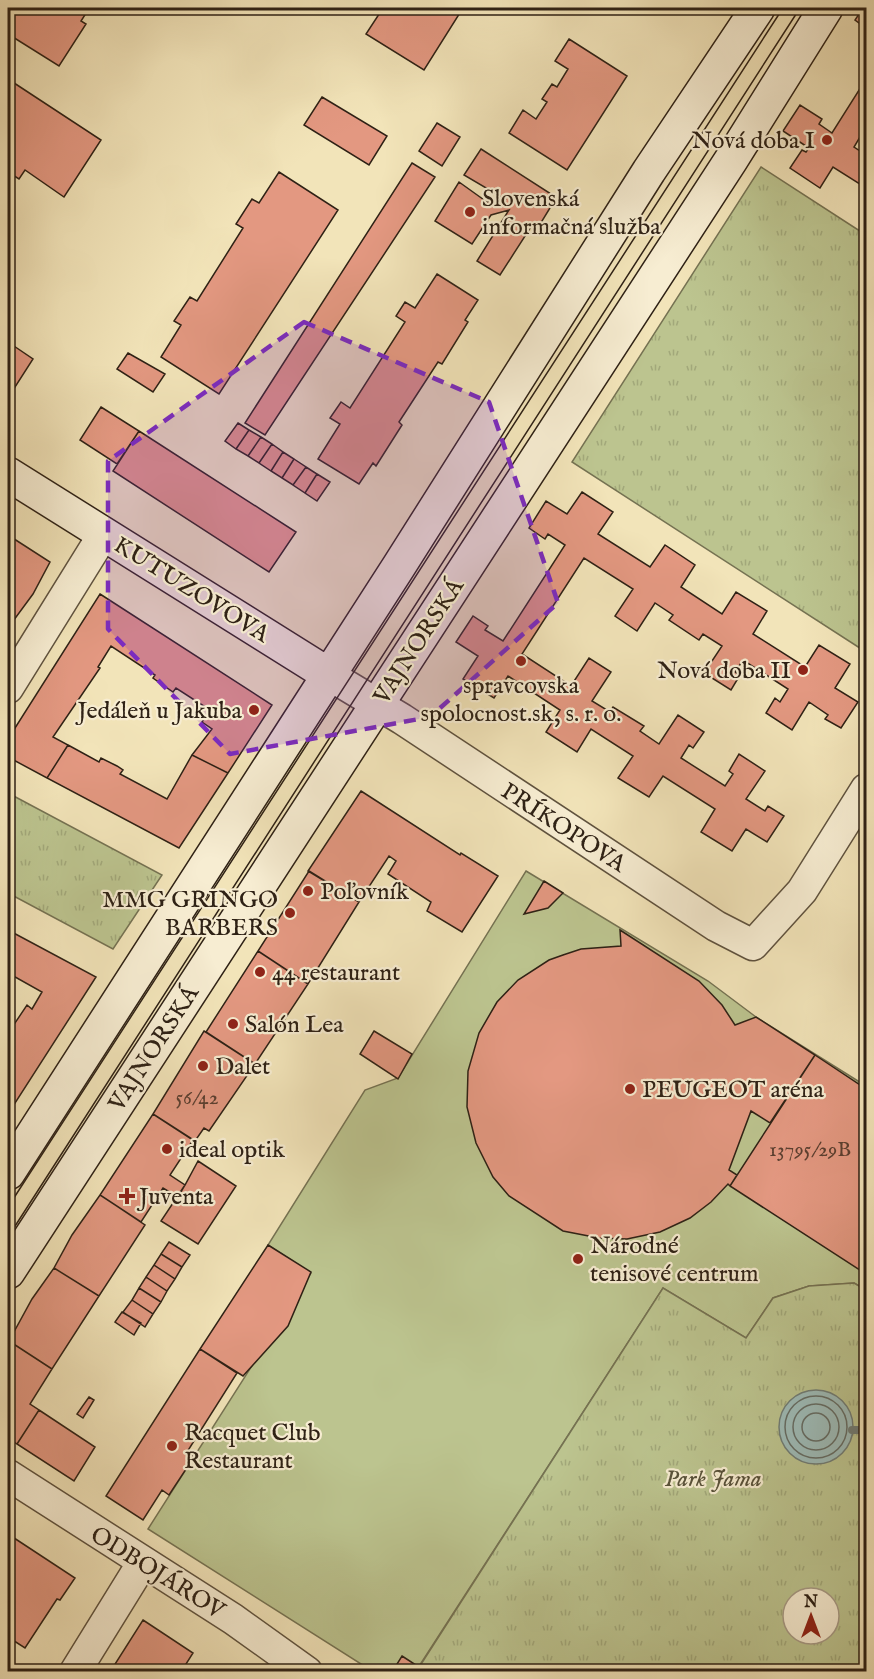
<svg xmlns="http://www.w3.org/2000/svg" width="874" height="1679" font-family="'IM FELL English',serif">
<style>
.green{fill:#bcc48f;stroke:#757252;stroke-width:1.5}
.park{fill:url(#park-tufts);stroke:#757252;stroke-width:1.5;fill-rule:evenodd}
.water{fill:#9ebcb8;stroke:#717e77;stroke-width:1.5}
.lines{fill:none;stroke-linecap:round;stroke-linejoin:round}
.shore{stroke:#666e66;stroke-width:1.5}
.stream{stroke:#717e77;stroke-width:8}
.building{fill:#e39881;stroke:#2e2115;stroke-width:1.5}
.street-casing{stroke:#5f523e;stroke-width:33}
.secondary-casing{stroke:#2e2115;stroke-width:36}
.street{stroke:#f7edd2;stroke-width:30}
.secondary{stroke:#f7edd2;stroke-width:33}
.tram{stroke:#2e2115;stroke-width:1.5}
.marked{fill:#7b2cbf;fill-opacity:0.2;stroke:#7b2cbf;stroke-width:4.5;stroke-dasharray:12 8;stroke-linejoin:round}
.poi-dot{fill:#8f2418;stroke:#f7edd2;stroke-width:2}
.labels{text-anchor:middle;stroke-width:4.5;stroke-linejoin:round;paint-order:stroke}
.number-label{font-size:21px;fill:#5b3f30}
.poi-label{font-size:24px;fill:#2e2115;stroke:#f7edd2;text-anchor:start}
.street-label{font-size:24px;fill:#2e2115;stroke:#f7edd2}
.park-label{font-size:24px;font-style:italic;fill:#59523a;stroke:#f7edd2}
</style>
<defs>
<pattern id="park-tufts" width="24" height="20" patternUnits="userSpaceOnUse" patternTransform="scale(1.5)"><rect width="24" height="20" fill="#bcc48f"/><path d="M3 7l-1-3M5 7V3M7 7l1-3M15 17l-1-3M17 17v-4M19 17l1-3" fill="none" stroke="#a2a87a"/></pattern>
</defs>
<rect width="100%" height="100%" fill="#f2e4b9"/>
<filter id="stains"><feTurbulence type="fractalNoise" baseFrequency=".00333" numOctaves="4"/><feColorMatrix values="0 0 0 0 .2 0 0 0 0 .09 0 0 0 0 .02 0 0 0 .5 -.17"/></filter>
<radialGradient id="worn" r=".72"><stop offset=".6" stop-color="#630" stop-opacity="0"/><stop offset="1" stop-color="#630" stop-opacity=".3"/></radialGradient>
<path class="green" d="M 526,871 L 708,981 L 756,1017 L 866,1086 L 866,1290 L 854,1283 L 809,1286 L 773,1298 L 746,1338 L 663,1288 L 416,1671 L 372,1671 L 148,1529 L 311,1273 L 268,1245 L 365,1090 L 398,1078 Z"/>
<path class="park" d="M 761,167 L 866,235 L 866,652 L 572,462 Z
M 8,793 L 162,875 L 113,949 L 8,893 Z
M 854,1283 L 866,1290 L 866,1671 L 416,1672 L 663,1288 L 746,1338 L 773,1298 L 809,1286 ZM 793,1598 L 829,1598 L 829,1634 L 793,1634 Z"/>
<path class="water" d="M779 1427a37 37 0 1 1 74 0a37 37 0 1 1-74 0Z"/>
<g class="lines">
<path class="shore" d="M785 1427a31 31 0 1 1 62 0a31 31 0 1 1-62 0Z
M793 1427a23 23 0 1 1 46 0a23 23 0 1 1-46 0Z
M802 1427a14 14 0 1 1 28 0a14 14 0 1 1-28 0Z"/>
<path class="stream" d="M 852,1430 L 866,1430"/>
</g>
<path class="building" d="M 8,8 L 97,8 L 93,13 L 88,10 L 81,21 L 86,24 L 59,66 L 8,34 Z
M 383,8 L 463,8 L 424,70 L 366,34 Z
M 863,8 L 866,8 L 866,28 L 855,20 Z
M 569,39 L 627,76 L 567,170 L 509,133 L 523,110 L 536,119 L 547,102 L 542,99 L 552,84 L 557,87 L 568,69 L 555,61 Z
M 8,79 L 101,140 L 64,197 L 25,170 L 19,179 L 8,172 Z
M 866,79 L 866,127 L 854,147 L 866,155 L 866,188 L 833,167 L 820,188 L 790,168 L 802,150 L 806,152 L 809,148 L 783,131 L 800,105 L 822,119 L 819,124 L 832,133 Z
M 322,97 L 387,136 L 369,165 L 304,125 Z
M 437,123 L 460,137 L 442,166 L 419,151 Z
M 481,149 L 551,194 L 553,203 L 539,226 L 534,222 L 500,275 L 477,261 L 509,210 L 491,215 L 472,244 L 435,221 L 459,182 L 487,202 L 505,199 L 464,175 Z
M 412,163 L 435,177 L 265,435 L 245,423 Z
M 279,172 L 338,210 L 219,394 L 161,357 L 181,325 L 174,321 L 190,297 L 197,301 L 243,228 L 236,224 L 252,199 L 259,203 Z
M 437,274 L 478,300 L 465,320 L 468,322 L 442,364 L 438,362 L 399,422 L 402,425 L 376,466 L 373,463 L 359,484 L 318,459 L 340,424 L 330,418 L 341,402 L 350,408 L 405,322 L 396,316 L 405,302 L 415,308 Z
M 8,342 L 33,359 L 8,398 Z
M 128,353 L 165,374 L 153,392 L 117,369 Z
M 101,407 L 139,431 L 117,464 L 80,440 Z
M 238,423 L 249,430 L 236,449 L 225,441 Z
M 249,430 L 261,437 L 248,456 L 236,449 Z
M 139,431 L 296,532 L 269,572 L 113,471 Z
M 261,437 L 272,444 L 259,463 L 248,456 Z
M 272,444 L 283,452 L 271,471 L 259,463 Z
M 283,452 L 294,459 L 282,478 L 271,471 Z
M 294,459 L 306,467 L 293,485 L 282,478 Z
M 306,467 L 317,474 L 305,493 L 293,485 Z
M 317,474 L 330,482 L 317,501 L 305,493 Z
M 582,492 L 613,512 L 598,534 L 650,567 L 665,545 L 695,565 L 681,587 L 722,614 L 736,592 L 767,611 L 753,634 L 805,667 L 819,645 L 850,664 L 835,688 L 858,702 L 841,728 L 825,719 L 828,715 L 809,702 L 792,730 L 766,713 L 775,698 L 780,702 L 788,689 L 743,660 L 735,672 L 740,675 L 731,690 L 704,673 L 722,646 L 703,634 L 699,640 L 669,620 L 673,615 L 655,603 L 637,631 L 615,616 L 633,589 L 584,558 L 522,654 L 571,686 L 589,658 L 611,672 L 592,701 L 610,712 L 613,707 L 644,726 L 640,731 L 659,744 L 678,715 L 704,732 L 693,748 L 689,745 L 681,758 L 725,786 L 733,774 L 729,771 L 739,754 L 765,771 L 746,799 L 765,811 L 768,806 L 784,816 L 767,842 L 746,829 L 732,851 L 701,832 L 715,809 L 663,776 L 649,797 L 618,778 L 633,756 L 591,729 L 577,752 L 546,732 L 560,710 L 508,676 L 494,698 L 463,679 L 478,656 L 456,642 L 473,616 L 488,626 L 485,630 L 503,641 L 565,545 L 548,534 L 545,539 L 529,528 L 546,501 L 567,514 Z
M 8,535 L 50,562 L 33,594 L 8,628 L 8,586 L 10,582 L 8,580 Z
M 100,594 L 272,705 L 228,773 L 192,755 L 212,729 L 202,722 L 210,710 L 176,688 L 173,692 L 153,678 L 155,675 L 111,646 L 98,667 L 100,668 L 53,737 L 68,745 L 47,778 L 8,757 L 8,739 Z
M 68,745 L 99,762 L 101,758 L 117,766 L 123,770 L 120,774 L 167,799 L 192,755 L 228,773 L 179,848 L 47,778 Z
M 361,791 L 460,855 L 461,853 L 498,876 L 462,932 L 427,911 L 431,902 L 388,874 L 396,861 L 389,856 L 359,902 L 308,871 Z
M 309,871 L 359,902 L 308,984 L 258,951 Z
M 544,881 L 563,893 L 548,908 L 524,914 Z
M 8,930 L 96,977 L 8,1114 L 8,1018 L 15,1023 L 27,1005 L 32,1009 L 42,992 L 8,973 Z
M 620,930 L 699,981 L 722,1005 L 735,1025 L 756,1017 L 815,1055 L 770,1123 L 751,1111 L 729,1170 L 737,1175 L 730,1186 L 728,1184 L 711,1202 L 690,1218 L 660,1232 L 627,1239 L 599,1238 L 563,1231 L 509,1196 L 493,1177 L 476,1143 L 467,1107 L 468,1071 L 479,1033 L 497,1002 L 518,980 L 549,960 L 563,955 L 581,949 L 621,946 Z
M 258,951 L 308,984 L 255,1064 L 206,1032 Z
M 204,1031 L 255,1064 L 209,1131 L 204,1128 L 195,1141 L 153,1114 Z
M 374,1031 L 412,1054 L 398,1079 L 360,1054 Z
M 815,1055 L 866,1089 L 866,1274 L 730,1186 Z
M 153,1114 L 193,1140 L 170,1175 L 185,1185 L 178,1197 L 163,1188 L 141,1222 L 100,1195 Z
M 198,1161 L 236,1186 L 198,1244 L 161,1221 L 185,1185 Z
M 100,1195 L 145,1225 L 99,1296 L 54,1268 L 72,1235 Z
M 169,1242 L 190,1255 L 182,1267 L 161,1254 Z
M 268,1245 L 311,1272 L 288,1326 L 243,1376 L 200,1349 Z
M 161,1254 L 182,1267 L 175,1279 L 154,1265 Z
M 154,1265 L 175,1279 L 167,1291 L 146,1277 Z
M 54,1268 L 99,1296 L 52,1369 L 9,1341 L 32,1299 Z
M 146,1277 L 167,1291 L 161,1302 L 139,1288 Z
M 139,1288 L 161,1302 L 153,1314 L 132,1300 Z
M 132,1300 L 153,1314 L 145,1327 L 123,1312 Z
M 122,1312 L 141,1323 L 134,1335 L 115,1322 Z
M 9,1341 L 52,1369 L 30,1404 L 39,1410 L 17,1444 L 8,1438 Z
M 200,1349 L 237,1373 L 187,1452 L 194,1457 L 169,1495 L 162,1490 L 143,1520 L 106,1496 Z
M 89,1397 L 94,1400 L 83,1418 L 77,1414 Z
M 39,1410 L 95,1447 L 74,1481 L 17,1444 Z
M 8,1534 L 75,1578 L 60,1600 L 57,1599 L 25,1648 L 8,1637 Z
M 143,1620 L 193,1653 L 181,1672 L 110,1672 Z
M 402,1656 L 419,1667 L 416,1672 L 392,1672 Z"/>
<g class="lines">
<g class="street-casing">
<path id="street" d="M 329,675 L 402,719 L 716,926 L 753,945 L 802,891 L 866,789
M 8,688 L 103,535
M 8,1475 L 233,1619 L 307,1672
M 75,1672 L 143,1562"/>
</g>
<g class="secondary-casing">
<path id="secondary" d="M 8,474 L 329,675
M 8,1173 L 399,566 L 649,171 L 758,8
M 8,1272 L 731,160 L 826,8"/>
</g>
<use href="#street" class="street"/>
<use href="#secondary" class="secondary"/>
<path class="tram" d="M 8,1207 L 783,8
M 8,1237 L 800,8"/>
</g>
<path class="marked" d="M 304,322 L 489,402 L 558,603 L 430,717 L 230,754 L 108,629 L 108,461 Z"/>
<g class="poi-dot">
<circle cx="827" cy="140" r="6"/>
<circle cx="470" cy="212" r="6"/>
<circle cx="521" cy="661" r="6"/>
<circle cx="803" cy="670" r="6"/>
<circle cx="254" cy="710" r="6"/>
<circle cx="308" cy="891" r="6"/>
<circle cx="290" cy="913" r="6"/>
<circle cx="260" cy="972" r="6"/>
<circle cx="233" cy="1024" r="6"/>
<circle cx="203" cy="1066" r="6"/>
<circle cx="630" cy="1089" r="6"/>
<circle cx="167" cy="1149" r="6"/>
<path d="M124 1187h6v6h6v6h-6v6h-6v-6h-6v-6h6z"/>
<circle cx="578" cy="1259" r="6"/>
<circle cx="172" cy="1446" r="6"/>
</g>
<g class="labels">
<g class="number-label">
<text x="197" y="1104">56/42</text>
<text x="810" y="1156">13795/29B</text>
</g>
<g class="poi-label">
<text x="815" y="148" text-anchor="end">Nová doba I</text>
<text x="482" y="206">Slovenská<tspan x="482" dy="28">informačná služba</tspan></text>
<text x="791" y="678" text-anchor="end">Nová doba II</text>
<text x="521" y="693" text-anchor="middle">spravcovska<tspan x="521" dy="28">spolocnost.sk, s. r. o.</tspan></text>
<text x="242" y="718" text-anchor="end">Jedáleň u Jakuba</text>
<text x="320" y="899">Poľovník</text>
<text x="278" y="907" text-anchor="end">MMG GRINGO<tspan x="278" dy="28">BARBERS</tspan></text>
<text x="272" y="980">44 restaurant</text>
<text x="245" y="1032">Salón Lea</text>
<text x="215" y="1074">Dalet</text>
<text x="642" y="1097">PEUGEOT aréna</text>
<text x="179" y="1157">ideal optik</text>
<text x="139" y="1204">Juventa</text>
<text x="590" y="1253">Národné<tspan x="590" dy="28">tenisové centrum</tspan></text>
<text x="184" y="1440">Racquet Club<tspan x="184" dy="28">Restaurant</tspan></text>
</g>
<g class="street-label">
<text transform="translate(192 589) rotate(32)" y="8">KUTUZOVOVA</text>
<text transform="translate(418 641) rotate(-57)" y="8">VAJNORSKÁ</text>
<text transform="translate(564 827) rotate(33)" y="8">PRÍKOPOVA</text>
<text transform="translate(153 1048) rotate(-57)" y="8">VAJNORSKÁ</text>
<text transform="translate(158 1572) rotate(32)" y="8">ODBOJÁROV</text>
</g>
<g class="park-label">
<text x="713" y="1486">Park Jama</text>
</g>
</g>
<rect width="874" height="1679" fill="none" stroke="#f2e4b9" stroke-width="30"/>
<rect x="9" y="9" width="856" height="1661" fill="none" stroke="#2e2115" stroke-width="3"/>
<rect x="15" y="15" width="844" height="1649" fill="none" stroke="#2e2115" stroke-width="1.5"/>
<g transform="translate(811 1616)"><circle r="28" fill="#f7edd2" stroke="#a79b86" stroke-width="1.5"/>
<path d="M0-4.5L10 22L0 15L-10 22Z" fill="#8f2418"/>
<text y="-9" font-size="16" font-weight="bold" text-anchor="middle" fill="#2e2115">N</text>
</g>
<rect width="100%" height="100%" filter="url(#stains)"/>
<rect width="100%" height="100%" fill="url(#worn)"/>
</svg>
